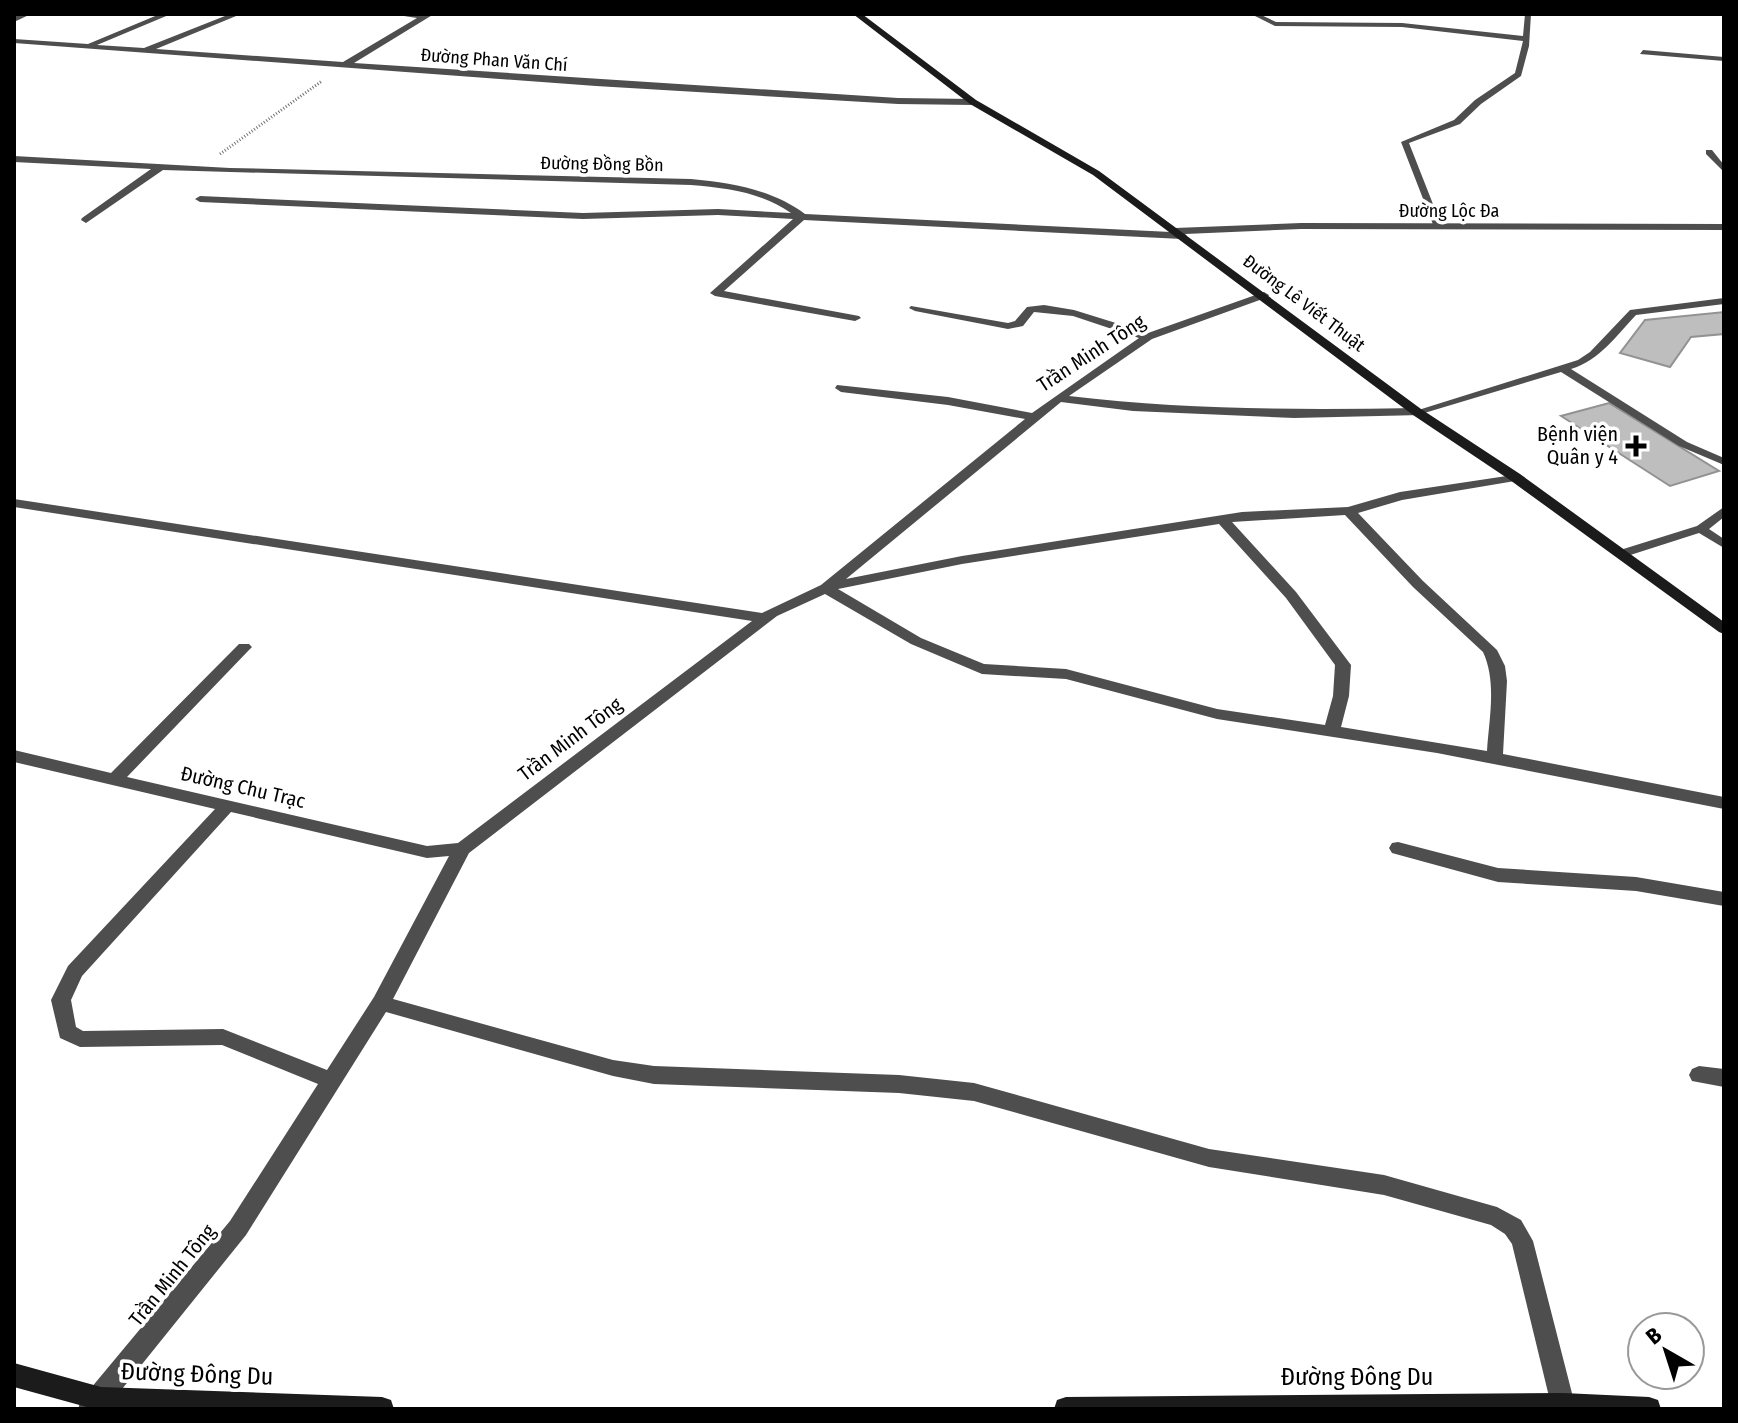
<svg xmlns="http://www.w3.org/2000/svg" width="1738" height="1423" font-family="'Fira Sans Condensed',sans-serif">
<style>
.building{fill:#bebebe;stroke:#929292;stroke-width:2}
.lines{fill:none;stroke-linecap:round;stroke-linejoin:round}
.path{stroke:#707070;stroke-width:3;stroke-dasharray:1 2;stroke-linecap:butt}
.lane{fill:#4e4e4e;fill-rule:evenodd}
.street{fill:#4e4e4e;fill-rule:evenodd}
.secondary{fill:#1b1b1b;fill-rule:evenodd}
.poi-dot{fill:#000;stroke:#fff;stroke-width:3}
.labels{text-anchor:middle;stroke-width:7;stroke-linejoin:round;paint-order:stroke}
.far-street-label{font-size:18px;fill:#000;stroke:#fff}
.street-label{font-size:20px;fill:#000;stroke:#fff}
.poi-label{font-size:20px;fill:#000;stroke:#fff;text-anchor:end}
.near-street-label{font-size:24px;fill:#000;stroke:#fff}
</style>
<rect width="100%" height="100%" fill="#fff"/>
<path class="building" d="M 1724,312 L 1724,334 L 1691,337 L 1670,367 L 1620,353 L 1645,320 Z
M 1609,403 L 1719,471 L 1670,486 L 1561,416 Z"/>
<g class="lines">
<path class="path" d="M 220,154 L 322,81"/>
<path class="lane" d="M 1251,14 L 1259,14 L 1276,22 L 1402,23 L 1523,36 L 1525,14 L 1531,14 L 1529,46 L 1521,76 L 1481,104 L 1460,124 L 1409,143 L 1442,227 L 1441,229 L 1434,227 L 1401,142 L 1454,120 L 1475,100 L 1515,73 L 1523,41 L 1402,27 L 1275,26 Z
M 1706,150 L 1712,150 L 1724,165 L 1724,172 L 1706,154 Z
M 1724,298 L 1724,304 L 1636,315 C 1616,336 1600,360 1571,369 L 1687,442 L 1724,458 L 1724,465 L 1679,446 L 1561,372 L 1421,414 L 1413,414 L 1412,412 L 1578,360 L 1590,352 L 1630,310 Z
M 1724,507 L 1724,517 L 1709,529 L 1724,539 L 1724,548 L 1699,533 L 1621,558 L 1615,554 L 1617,551 L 1697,526 Z"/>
<path class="street" d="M 21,14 L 31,14 L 14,22 L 14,17 Z
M 160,14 L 171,14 L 97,45 L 144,48 L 230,14 L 241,14 L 156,49 L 343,62 L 417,18 L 391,14 L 434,14 L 354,63 L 898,98 L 973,99 L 977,102 L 973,105 L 898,104 L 596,86 L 14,43 L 14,39 L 88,44 Z
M 1643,50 L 1724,57 L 1724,61 L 1640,54 Z
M 14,156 L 230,168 L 691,179 C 732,183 771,189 805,214 L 1171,232 L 1171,229 L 1175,228 L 1301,223 L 1724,224 L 1724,230 L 1301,229 L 1185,234 L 1187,236 L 1182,239 L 804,220 L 724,291 L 859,316 L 861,318 L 855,321 L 715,296 L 710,293 L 793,219 L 718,215 L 583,219 L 200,202 L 195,199 L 200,196 L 583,213 L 718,209 L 791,213 C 761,192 726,188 691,185 L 163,170 L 86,223 L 81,220 L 82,218 L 151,169 L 14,162 Z
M 1264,292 L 1269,295 L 1268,297 L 1152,339 L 1069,396 C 1185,410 1301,410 1417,408 L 1423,412 L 1421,415 L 1294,418 L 1133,411 L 1061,402 L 846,579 L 962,556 L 1242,512 L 1348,507 L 1400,492 L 1520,474 L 1520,480 L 1515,481 L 1402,500 L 1358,513 L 1423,581 L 1497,650 L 1505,666 L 1507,681 L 1503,754 L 1724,797 L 1724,809 L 1437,753 L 1217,719 L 1066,679 L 982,674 L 911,644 L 825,594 L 777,616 L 469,853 L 393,999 L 613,1060 L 654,1066 L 899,1075 L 974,1083 L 1209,1149 L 1384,1175 L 1497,1207 L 1521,1220 L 1533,1241 L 1575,1405 L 1574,1409 L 1552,1409 L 1512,1244 L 1505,1234 L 1491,1225 L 1384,1195 L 1209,1167 L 974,1101 L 899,1093 L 654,1084 L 613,1076 L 386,1012 L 246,1235 L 106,1409 L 78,1409 L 81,1400 L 230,1221 L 318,1084 L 222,1045 L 80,1047 L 60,1038 L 51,1000 L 68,966 L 215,809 L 14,762 L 14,750 L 111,773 L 239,644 L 249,644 L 252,647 L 249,650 L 127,777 L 427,846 L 458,843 L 752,621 L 14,507 L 14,499 L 762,613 L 821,585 L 1025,419 L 948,405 L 841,392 L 835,388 L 837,385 L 948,397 L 1032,413 L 1139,338 L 1073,316 L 1034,312 L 1023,326 L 1008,329 L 915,311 L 909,308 L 911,306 L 1008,323 L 1015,321 L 1027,307 L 1044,305 L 1074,310 L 1148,333 ZM 1345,515 L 1413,587 L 1483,652 C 1497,682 1489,719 1487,751 L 1341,727 L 1349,696 L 1351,665 L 1296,592 L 1232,522 ZM 1219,524 L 1286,598 L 1335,665 L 1333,696 L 1325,725 L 1217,709 L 1066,669 L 984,664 L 921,638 L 838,589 L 962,564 ZM 231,812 L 427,858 L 449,856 L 374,997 L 327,1070 L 223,1029 L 83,1031 L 76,1027 L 71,1000 L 82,976 Z
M 1398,842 L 1498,868 L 1636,877 L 1724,892 L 1724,906 L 1636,891 L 1498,882 L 1392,853 L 1389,848 L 1392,843 Z
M 1699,1066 L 1724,1069 L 1724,1087 L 1692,1081 L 1689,1075 L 1692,1069 Z"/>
<path class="secondary" d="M 853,14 L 862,14 L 976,100 L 1099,171 L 1421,409 L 1520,474 L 1724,622 L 1724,634 L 1719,632 L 1510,480 L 1413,415 L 1093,175 L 970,104 Z
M 14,1363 L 101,1387 L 382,1397 L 391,1400 L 394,1409 L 94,1409 L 14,1387 Z
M 1563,1393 L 1649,1397 L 1658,1400 L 1661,1409 L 1054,1409 L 1057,1400 L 1066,1397 Z"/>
</g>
<path class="poi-dot" d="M1632 434h8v8h8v8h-8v8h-8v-8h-8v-8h8z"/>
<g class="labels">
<g class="far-street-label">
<text transform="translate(494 60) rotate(4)" y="6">Đường Phan Văn Chí</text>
<text transform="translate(602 164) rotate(1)" y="6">Đường Đồng Bồn</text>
<text x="1449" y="217">Đường Lộc Đa</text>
<text transform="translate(1304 303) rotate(37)" y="6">Đường Lê Viết Thuật</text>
</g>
<g class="street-label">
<text transform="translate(1091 353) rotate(-33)" y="7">Trần Minh Tông</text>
<text transform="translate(570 739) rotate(-37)" y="7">Trần Minh Tông</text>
<text transform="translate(243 787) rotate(13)" y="7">Đường Chu Trạc</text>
<text transform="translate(172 1275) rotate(-51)" y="7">Trần Minh Tông</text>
</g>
<g class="poi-label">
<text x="1618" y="441">Bệnh viện<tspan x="1618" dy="23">Quân y 4</tspan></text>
</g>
<g class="near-street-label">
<text transform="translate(197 1374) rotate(2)" y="8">Đường Đông Du</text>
<text x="1357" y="1385">Đường Đông Du</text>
</g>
</g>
<rect width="1738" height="1423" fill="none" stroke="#000000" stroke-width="32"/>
<g transform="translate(1666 1351) rotate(321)"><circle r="38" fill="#ffffff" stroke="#999999" stroke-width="2"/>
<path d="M0-6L14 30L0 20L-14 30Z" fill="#000000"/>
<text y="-12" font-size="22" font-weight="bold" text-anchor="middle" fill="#000000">B</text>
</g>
</svg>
